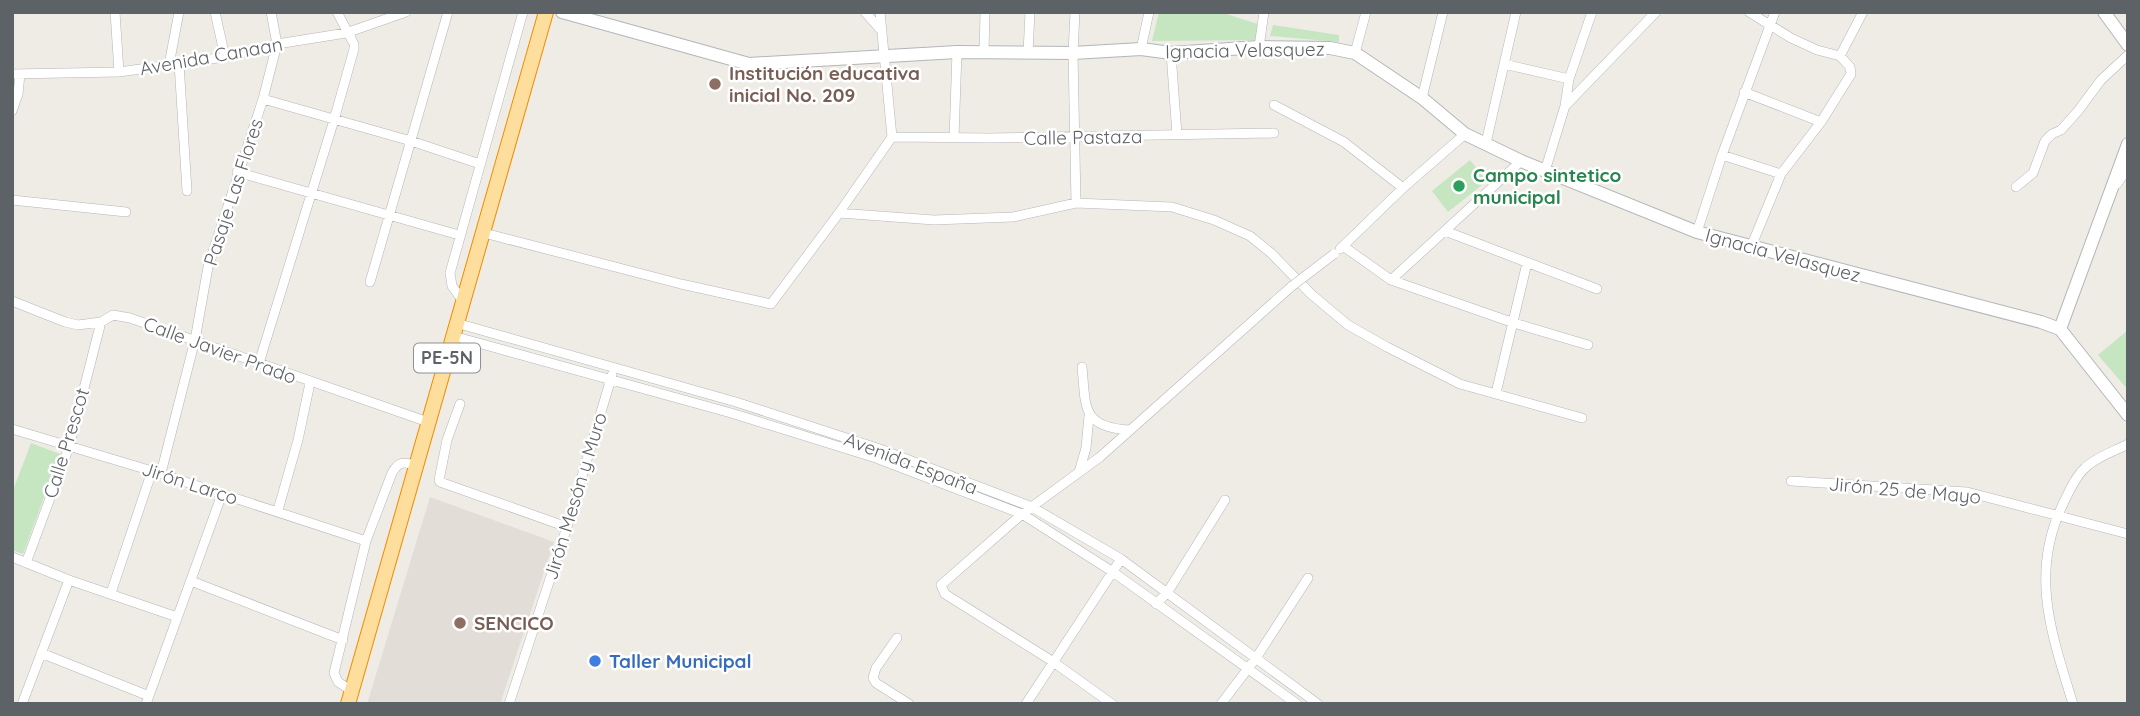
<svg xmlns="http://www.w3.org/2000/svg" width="2140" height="716" font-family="Quicksand,sans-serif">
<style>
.education{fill:#e2ddd6}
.green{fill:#c6e6c2}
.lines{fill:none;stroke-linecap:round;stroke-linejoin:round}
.minor-casing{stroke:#b3b6ba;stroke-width:10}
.secondary-casing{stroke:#b2b6ba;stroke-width:14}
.trunk-casing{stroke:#f38b01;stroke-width:16}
.minor{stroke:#fff;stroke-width:9}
.secondary{stroke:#fff;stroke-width:12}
.trunk{stroke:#fdde9d;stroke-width:14}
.minor-bridge-casing{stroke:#b3b6ba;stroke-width:10;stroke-linecap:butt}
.minor-bridge{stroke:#fff;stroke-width:9}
.education-dot{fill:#8d6e63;stroke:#fff;stroke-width:2.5}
.leisure-dot{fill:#2e9e5b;stroke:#fff;stroke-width:2.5}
.shop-dot{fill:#3f7fe0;stroke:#fff;stroke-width:2.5}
.labels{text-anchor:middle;stroke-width:5;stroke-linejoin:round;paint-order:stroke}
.shield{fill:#fff;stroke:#8e9194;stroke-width:2}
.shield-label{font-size:18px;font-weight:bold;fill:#5d6266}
.street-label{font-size:19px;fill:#5d6266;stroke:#fff}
.education-label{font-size:19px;font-weight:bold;fill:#785e54;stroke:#fff;text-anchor:start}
.leisure-label{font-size:19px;font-weight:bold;fill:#27864d;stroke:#fff;text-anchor:start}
.shop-label{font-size:19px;font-weight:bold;fill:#366cbe;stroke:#fff;text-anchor:start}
</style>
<rect width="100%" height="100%" fill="#efece5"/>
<path class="education" d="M 430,497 L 554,542 L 500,704 L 367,704 Z"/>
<path class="green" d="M 1159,12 L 1220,12 L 1261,25 L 1260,40 L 1152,41 Z
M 1273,25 L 1339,35 L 1339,42 L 1270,36 Z
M 1470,160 L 1487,181 L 1448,212 L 1432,191 Z
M 2128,330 L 2128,390 L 2098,355 Z
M 31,443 L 60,454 L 23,554 L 12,550 L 12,493 Z"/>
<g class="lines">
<g class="minor-casing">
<path id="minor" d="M 115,12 L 119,72
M 215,12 L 225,57
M 865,12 L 880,29
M 1075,12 L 1073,53 L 1076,203
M 1749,12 L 1791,38 L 1817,50 L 1840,56 L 1850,67 L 1851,74 L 1821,122 L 1781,174 L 1751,247
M 1259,47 L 1264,12
M 1141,49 L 1149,12
M 984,52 L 985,12
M 1028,53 L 1030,12
M 1171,53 L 1177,135
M 1355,53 L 1366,12
M 1840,56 L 1863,12
M 179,63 L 187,191
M 1504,64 L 1569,79
M 169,65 L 179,12
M 12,74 L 119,72 L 225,57 L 277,44 L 346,33 L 406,12
M 1744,92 L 1821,122
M 1422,98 L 1443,12
M 263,99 L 411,141 L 480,164
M 1274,105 L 1344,142 L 1403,188
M 1565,106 L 1656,12
M 12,111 L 18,94 L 20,74
M 892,137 L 990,138 L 1274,133
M 954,138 L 957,52
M 1486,143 L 1516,12
M 1722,155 L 1781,174
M 1545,171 L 1565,106 L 1569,79 L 1592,12
M 237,172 L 459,235
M 2117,184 L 2128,168
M 2016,187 L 2033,173 L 2045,141 L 2052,134 L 2061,130 L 2078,111 L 2101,80 L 2128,55
M 12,200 L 126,212
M 839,213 L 934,220 L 1013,217 L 1076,203 L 1172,207 L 1214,220 L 1250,236 L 1271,253 L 1311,294 L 1348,325 L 1387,347 L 1460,384 L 1582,418
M 1445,231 L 1597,289
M 1697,232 L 1722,155 L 1775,12
M 484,233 L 681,284 L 771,304 L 839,213 L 892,137 L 880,12
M 1343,246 L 1391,280 L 1514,323 L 1588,345
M 1340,249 L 1403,188 L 1465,134
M 1391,280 L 1521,161
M 370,282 L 448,12
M 12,301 L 65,322 L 78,325 L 101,322 L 113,315 L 130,318 L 428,422
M 463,301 L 452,286 L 450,273 L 523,12
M 456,323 L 736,402 L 880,449 L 1032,507 L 1121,559 L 1318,704
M 453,336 L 731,413 L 876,458 L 1022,514 L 1113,572 L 1297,704
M 259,363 L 334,120 L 354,49 L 354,44 L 337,12
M 1082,367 C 1086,407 1081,427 1129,430
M 1496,393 L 1527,263
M 460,404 L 447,440 L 439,480 L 440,482 L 567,527
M 12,429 L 152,471 L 366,541
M 1079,472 L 1086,448 L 1089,416
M 161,473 L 195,340 L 208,267 L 263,99 L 277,44 L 271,12
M 1791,481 L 1967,492 L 2128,534
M 278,510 L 298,440 L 310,383
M 12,557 L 69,580 L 177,617
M 26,563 L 69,447 L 101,322
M 191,581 L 343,640
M 111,593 L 152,471
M 1156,604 L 1167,593 L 1225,500
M 897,638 L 876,668 L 873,678 L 876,683 L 909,704
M 41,653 L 149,696
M 352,691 L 338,682 L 334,673 L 366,541 L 392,473 C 399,461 403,462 416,465
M 22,704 L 69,580
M 146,704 L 222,494
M 509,704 L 567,527 L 612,375
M 1026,704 L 1121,559
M 1112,704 L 1052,661 L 945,594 L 941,585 L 1022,514 L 1100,457 L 1292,286
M 1221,704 L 1256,658 L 1308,578
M 2073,704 C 2052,635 2029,574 2063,504 C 2069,492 2075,477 2085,468 C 2096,457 2115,451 2128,444"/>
</g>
<g class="secondary-casing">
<path id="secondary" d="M 562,12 L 749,64 L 957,52 L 1073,53 L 1141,49 L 1171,53 L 1259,47 L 1330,48 L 1355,53 L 1422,98 L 1465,134 L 1521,161 L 1697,232 L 2041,322 L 2060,329 L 2128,415
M 2104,12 L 2128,45
M 2060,329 L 2128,144"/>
</g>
<g class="trunk-casing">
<path id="trunk" d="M 348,704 L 546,12"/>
</g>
<use href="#minor" class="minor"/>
<use href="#secondary" class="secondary"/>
<use href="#trunk" class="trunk"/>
<g class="minor-bridge-casing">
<path id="minor-bridge" d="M 1292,286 L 1334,254"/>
</g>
<use href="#minor-bridge" class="minor-bridge"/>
</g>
<g class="education-dot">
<circle cx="715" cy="84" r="7"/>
<circle cx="460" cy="623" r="7"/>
</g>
<circle class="leisure-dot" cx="1459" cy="186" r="7"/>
<circle class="shop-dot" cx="595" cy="661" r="7"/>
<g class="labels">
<rect class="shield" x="414" y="343.5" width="66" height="29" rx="5"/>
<g class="shield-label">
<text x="447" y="364">PE-5N</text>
</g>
<g class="street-label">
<text transform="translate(1245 50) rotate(-1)" y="7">Ignacia Velasquez</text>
<text transform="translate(211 56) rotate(-10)" y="7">Avenida Canaan</text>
<text transform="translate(1083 137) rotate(-1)" y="7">Calle Pastaza</text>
<text transform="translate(233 192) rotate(-72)" y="7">Pasaje Las Flores</text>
<text transform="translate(1783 255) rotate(15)" y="7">Ignacia Velasquez</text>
<text transform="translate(220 350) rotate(20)" y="7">Calle Javier Prado</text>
<text transform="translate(66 443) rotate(-73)" y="7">Calle Prescot</text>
<text transform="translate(911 463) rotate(21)" y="7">Avenida España</text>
<text transform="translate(190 483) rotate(18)" y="7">Jirón Larco</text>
<text transform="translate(1905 490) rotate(5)" y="7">Jirón 25 de Mayo</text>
<text transform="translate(575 496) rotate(-73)" y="7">Jirón Mesón y Muro</text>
</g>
<g class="education-label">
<text x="729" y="80">Institución educativa<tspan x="729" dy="22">inicial No. 209</tspan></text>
<text x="474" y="630">SENCICO</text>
</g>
<g class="leisure-label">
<text x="1473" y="182">Campo sintetico<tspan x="1473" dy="22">municipal</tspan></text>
</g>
<g class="shop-label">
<text x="609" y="668">Taller Municipal</text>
</g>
</g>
<rect width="2140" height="716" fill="none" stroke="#5d6266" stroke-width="28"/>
</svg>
